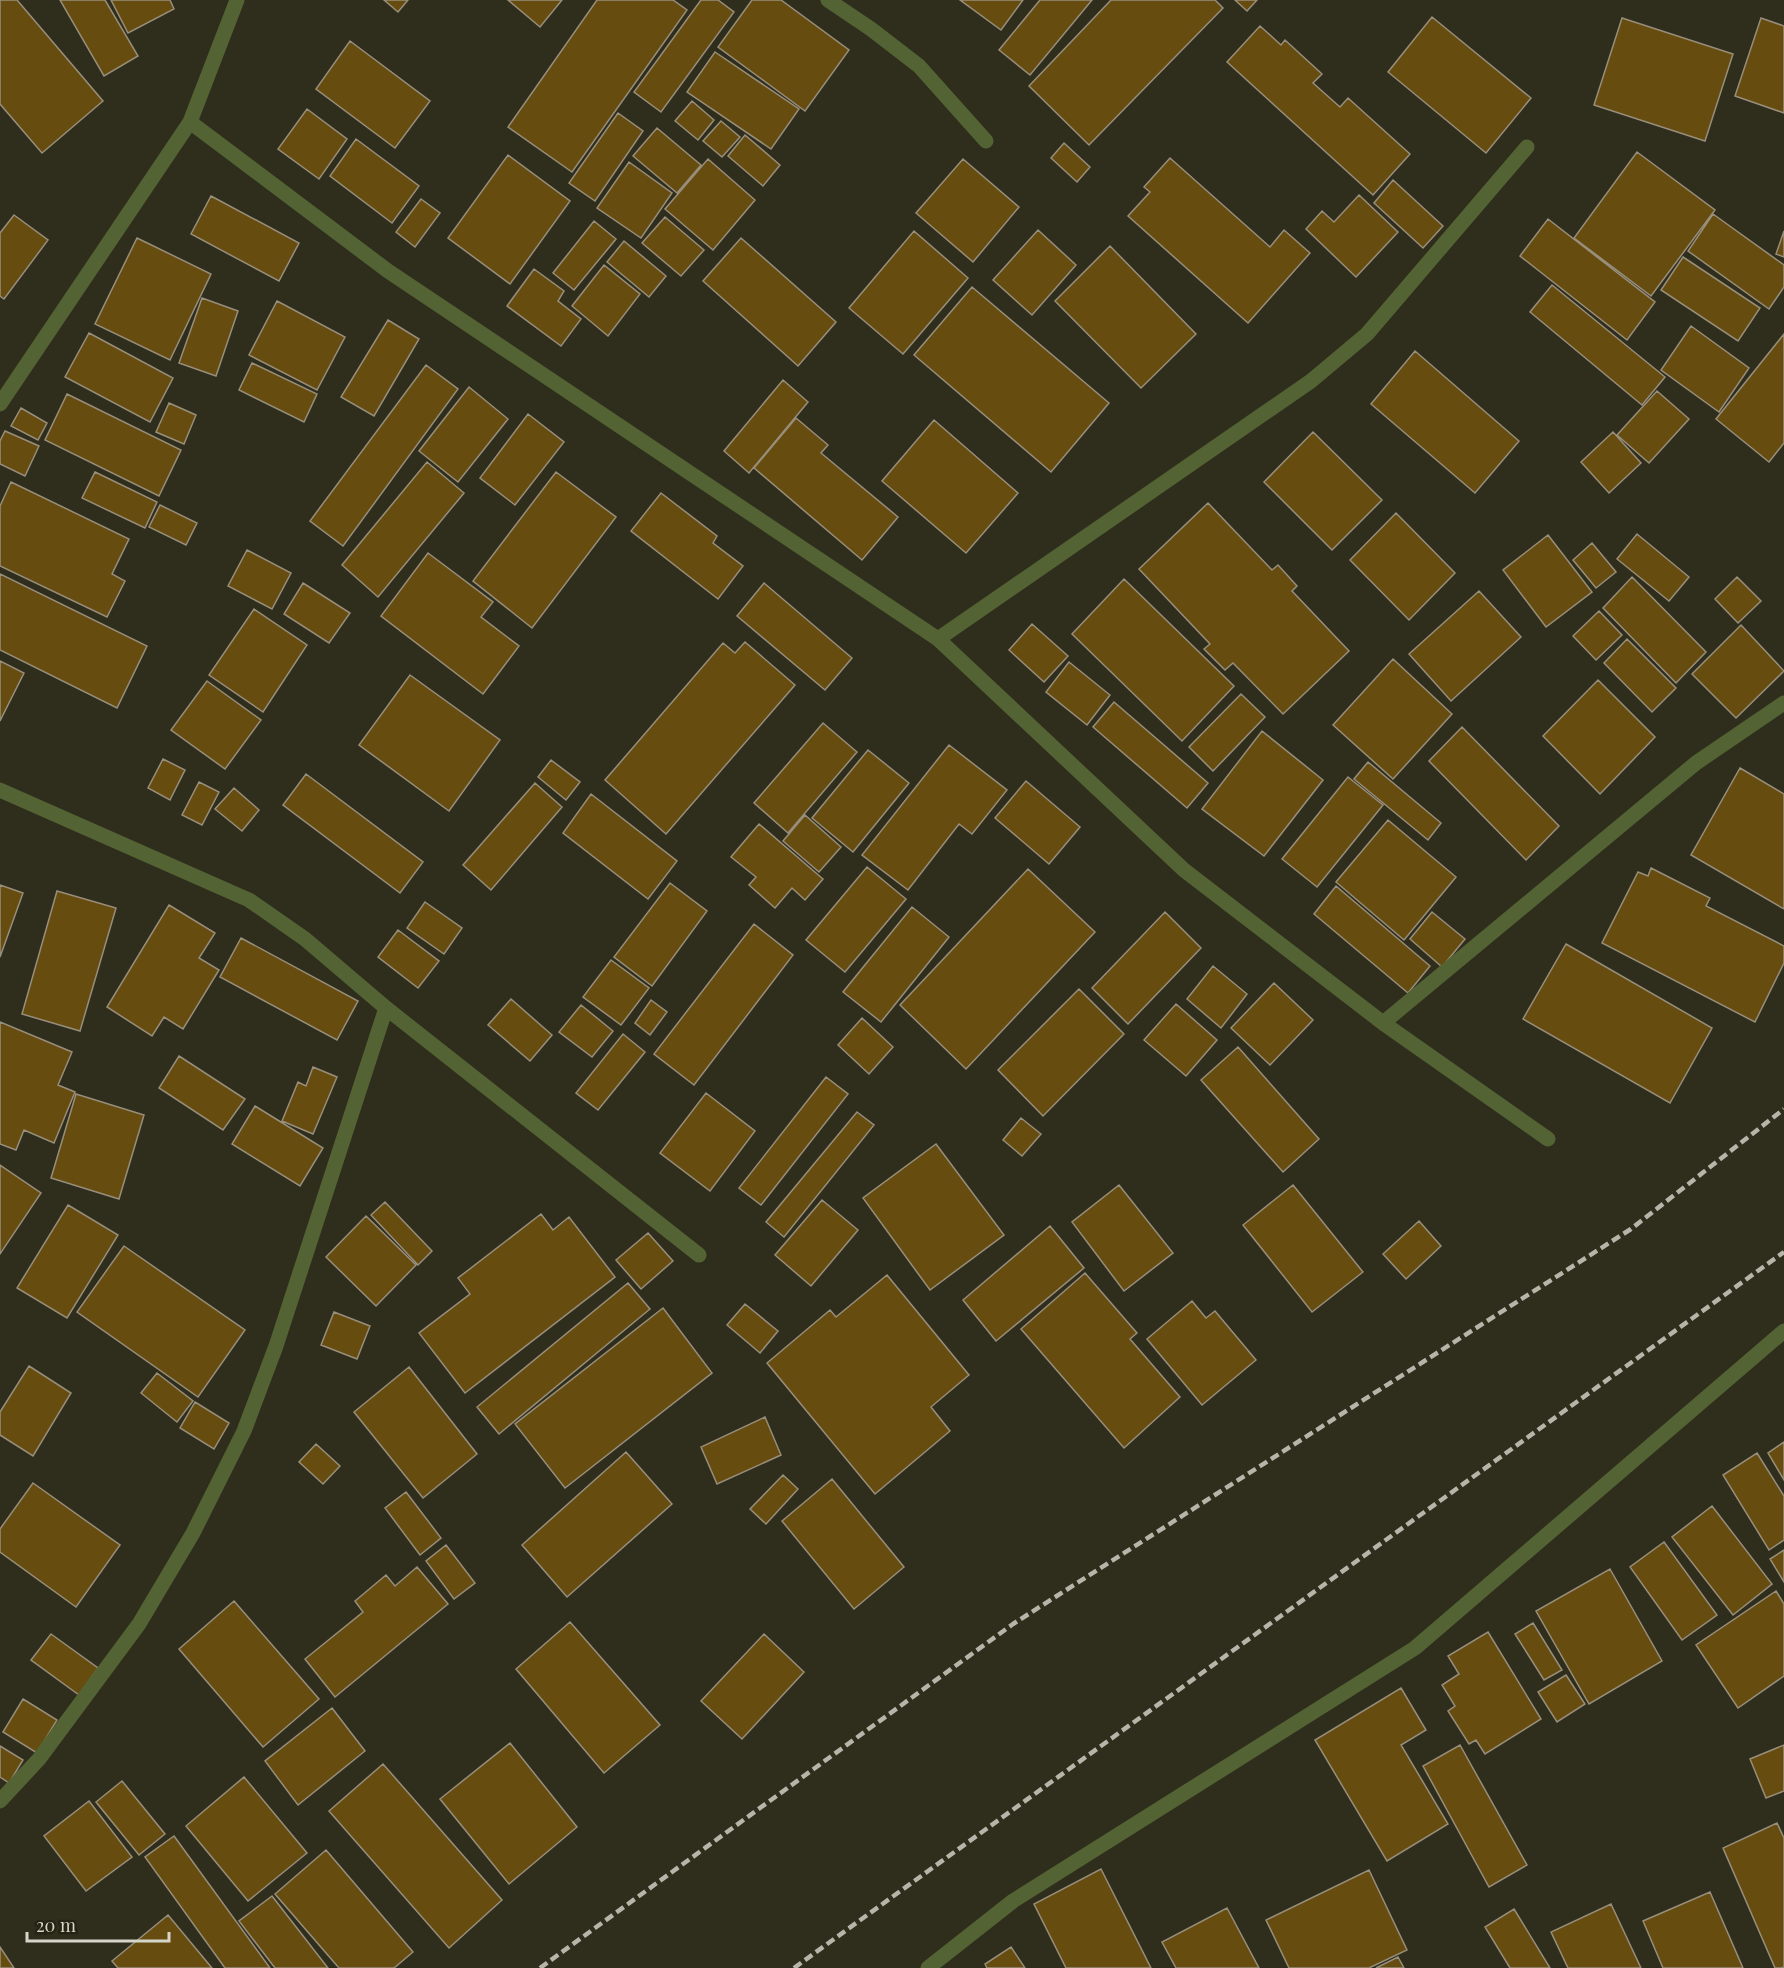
<svg xmlns="http://www.w3.org/2000/svg" width="1784" height="1968" font-family="'Playfair Display',serif">
<style>
.building{fill:#674c10;stroke:#988e7c;stroke-width:1.5}
.lines{fill:none;stroke-linecap:round;stroke-linejoin:round}
.minor{stroke:#536334;stroke-width:15}
.rail{stroke:#b5b5a9;stroke-width:4.5;stroke-dasharray:9 4.5;stroke-linecap:butt}
</style>
<rect width="100%" height="100%" fill="#2f2d1c"/>
<path class="building" d="M 0,0 L 17,0 L 103,101 L 42,153 L 0,104 Z
M 60,0 L 105,0 L 138,56 L 104,76 Z
M 111,0 L 170,0 L 174,9 L 128,33 Z
M 384,0 L 408,0 L 398,12 Z
M 508,0 L 562,0 L 540,27 Z
M 597,0 L 673,0 L 687,10 L 572,172 L 508,127 Z
M 701,0 L 718,0 L 734,12 L 661,112 L 634,92 Z
M 752,0 L 781,0 L 849,50 L 805,111 L 718,47 Z
M 960,0 L 1023,0 L 1001,30 Z
M 1040,0 L 1092,0 L 1030,75 L 999,50 Z
M 1111,0 L 1215,0 L 1223,8 L 1089,145 L 1029,86 Z
M 1235,0 L 1257,0 L 1247,11 Z
M 1432,17 L 1531,98 L 1486,153 L 1388,72 Z
M 1622,18 L 1733,54 L 1705,141 L 1594,105 Z
M 1761,18 L 1784,26 L 1784,113 L 1735,96 Z
M 1260,26 L 1281,45 L 1285,40 L 1322,74 L 1313,83 L 1340,107 L 1348,98 L 1410,154 L 1373,195 L 1227,62 Z
M 350,41 L 430,101 L 395,148 L 316,89 Z
M 715,52 L 799,109 L 771,149 L 687,92 Z
M 692,101 L 714,120 L 698,140 L 675,121 Z
M 307,109 L 347,139 L 319,179 L 278,149 Z
M 618,113 L 643,131 L 595,201 L 569,183 Z
M 721,121 L 740,137 L 722,157 L 703,141 Z
M 657,128 L 701,165 L 677,193 L 633,156 Z
M 745,135 L 780,165 L 763,186 L 728,156 Z
M 356,139 L 419,186 L 392,223 L 330,176 Z
M 1064,143 L 1090,167 L 1077,182 L 1051,158 Z
M 1637,152 L 1715,210 L 1651,296 L 1574,238 Z
M 508,155 L 570,201 L 510,284 L 448,238 Z
M 1170,158 L 1270,247 L 1284,230 L 1310,253 L 1248,323 L 1128,216 L 1150,192 L 1144,187 Z
M 708,159 L 755,200 L 713,250 L 665,209 Z
M 963,159 L 1019,207 L 973,262 L 916,213 Z
M 629,162 L 672,193 L 641,238 L 597,208 Z
M 1393,180 L 1443,226 L 1423,248 L 1374,203 Z
M 1359,195 L 1398,232 L 1356,277 L 1306,229 L 1322,211 L 1334,222 Z
M 211,196 L 299,243 L 279,281 L 191,234 Z
M 421,199 L 440,213 L 415,247 L 396,232 Z
M 1713,214 L 1784,265 L 1784,287 L 1769,309 L 1688,251 Z
M 14,215 L 48,240 L 4,299 L 0,296 L 0,233 Z
M 665,217 L 704,250 L 681,276 L 642,243 Z
M 1548,219 L 1655,302 L 1627,340 L 1520,256 Z
M 594,221 L 616,239 L 574,290 L 553,273 Z
M 1038,230 L 1076,265 L 1032,315 L 993,280 Z
M 914,231 L 968,278 L 903,354 L 849,308 Z
M 1784,231 L 1784,257 L 1776,254 Z
M 137,238 L 211,274 L 170,360 L 95,324 Z
M 741,238 L 836,322 L 798,366 L 703,281 Z
M 624,241 L 666,276 L 649,297 L 607,262 Z
M 1110,246 L 1196,334 L 1141,388 L 1055,301 Z
M 1683,257 L 1760,308 L 1738,341 L 1661,290 Z
M 604,265 L 640,294 L 608,336 L 572,306 Z
M 534,269 L 564,291 L 558,301 L 581,319 L 561,346 L 507,306 Z
M 1552,285 L 1665,377 L 1642,405 L 1530,312 Z
M 972,287 L 1109,403 L 1051,472 L 914,355 Z
M 202,298 L 238,311 L 216,376 L 179,363 Z
M 277,301 L 345,337 L 317,390 L 249,355 Z
M 388,320 L 419,339 L 374,416 L 341,397 Z
M 1691,326 L 1749,368 L 1719,412 L 1661,370 Z
M 89,333 L 173,378 L 150,422 L 65,377 Z
M 1784,334 L 1784,443 L 1769,462 L 1716,419 Z
M 1415,351 L 1519,441 L 1475,493 L 1371,404 Z
M 252,363 L 317,394 L 304,422 L 239,390 Z
M 426,365 L 458,389 L 343,546 L 310,521 Z
M 783,380 L 808,402 L 749,473 L 724,451 Z
M 469,387 L 508,419 L 458,482 L 419,451 Z
M 1657,391 L 1689,419 L 1649,463 L 1617,435 Z
M 67,394 L 181,450 L 159,496 L 45,440 Z
M 169,403 L 196,415 L 184,444 L 156,432 Z
M 21,408 L 47,423 L 38,440 L 11,426 Z
M 528,414 L 564,442 L 515,505 L 480,478 Z
M 796,418 L 828,445 L 821,453 L 898,517 L 862,560 L 754,468 Z
M 934,420 L 1018,493 L 966,553 L 882,481 Z
M 5,431 L 39,446 L 25,476 L 0,464 L 0,441 Z
M 1313,432 L 1382,500 L 1332,550 L 1264,482 Z
M 1613,432 L 1641,463 L 1609,493 L 1581,462 Z
M 427,462 L 464,493 L 378,597 L 342,565 Z
M 95,472 L 157,502 L 145,528 L 82,498 Z
M 556,472 L 616,517 L 532,628 L 473,581 Z
M 11,482 L 129,539 L 112,574 L 125,581 L 107,617 L 0,566 L 0,506 Z
M 661,493 L 717,536 L 713,543 L 743,566 L 718,599 L 631,531 Z
M 1208,503 L 1272,570 L 1278,565 L 1297,586 L 1292,591 L 1349,651 L 1283,714 L 1233,663 L 1225,670 L 1204,649 L 1210,644 L 1139,569 Z
M 160,505 L 197,523 L 186,545 L 149,527 Z
M 1396,513 L 1455,573 L 1409,620 L 1350,560 Z
M 1637,534 L 1689,577 L 1669,601 L 1617,559 Z
M 1548,535 L 1592,592 L 1546,627 L 1503,570 Z
M 1592,543 L 1616,572 L 1596,588 L 1573,560 Z
M 247,550 L 291,573 L 272,609 L 228,586 Z
M 428,553 L 493,602 L 481,617 L 519,646 L 483,694 L 381,616 Z
M 0,574 L 147,646 L 117,708 L 0,650 Z
M 1632,577 L 1706,652 L 1676,683 L 1603,608 Z
M 1737,577 L 1761,601 L 1738,623 L 1715,599 Z
M 1124,579 L 1234,686 L 1182,741 L 1072,634 Z
M 303,583 L 350,613 L 329,643 L 284,614 Z
M 764,583 L 852,658 L 825,690 L 737,616 Z
M 1479,591 L 1521,637 L 1451,701 L 1409,654 Z
M 254,609 L 307,645 L 263,712 L 209,675 Z
M 1599,611 L 1622,635 L 1596,660 L 1573,636 Z
M 1032,624 L 1068,656 L 1044,682 L 1009,650 Z
M 1741,625 L 1784,671 L 1736,718 L 1692,674 Z
M 1627,639 L 1676,688 L 1652,712 L 1604,663 Z
M 745,642 L 795,685 L 666,834 L 605,780 L 723,643 L 735,653 Z
M 1393,659 L 1452,714 L 1393,779 L 1333,725 Z
M 0,661 L 24,673 L 0,721 Z
M 1069,662 L 1110,695 L 1087,725 L 1046,692 Z
M 410,675 L 500,740 L 449,811 L 359,745 Z
M 1598,680 L 1655,737 L 1600,794 L 1543,736 Z
M 207,681 L 261,720 L 225,769 L 171,730 Z
M 1241,694 L 1265,717 L 1213,771 L 1189,747 Z
M 1114,702 L 1208,783 L 1187,808 L 1093,727 Z
M 823,723 L 857,752 L 788,833 L 754,803 Z
M 1462,727 L 1559,826 L 1526,860 L 1429,761 Z
M 1262,731 L 1323,780 L 1264,856 L 1202,809 Z
M 949,745 L 1007,790 L 972,834 L 959,824 L 908,890 L 862,855 Z
M 868,750 L 909,783 L 853,852 L 812,818 Z
M 163,759 L 185,770 L 170,800 L 148,788 Z
M 551,760 L 580,782 L 566,800 L 538,777 Z
M 1368,762 L 1441,823 L 1428,840 L 1354,779 Z
M 1740,768 L 1784,794 L 1784,909 L 1691,855 Z
M 306,774 L 423,862 L 400,893 L 283,805 Z
M 1348,777 L 1383,805 L 1317,887 L 1282,859 Z
M 1026,781 L 1080,827 L 1049,864 L 995,818 Z
M 199,782 L 219,792 L 202,825 L 182,815 Z
M 535,783 L 562,807 L 491,890 L 463,865 Z
M 234,788 L 259,810 L 242,831 L 215,809 Z
M 591,794 L 677,861 L 648,899 L 563,833 Z
M 805,815 L 841,847 L 819,872 L 783,841 Z
M 1388,820 L 1456,877 L 1404,940 L 1336,882 Z
M 759,824 L 823,879 L 805,900 L 792,888 L 775,908 L 749,885 L 756,877 L 731,857 Z
M 867,867 L 906,899 L 845,972 L 806,940 Z
M 1651,868 L 1710,898 L 1706,906 L 1784,946 L 1784,963 L 1755,1022 L 1602,943 L 1638,872 L 1648,876 Z
M 1028,869 L 1095,932 L 966,1069 L 900,1005 Z
M 670,883 L 707,911 L 652,986 L 614,957 Z
M 0,885 L 23,893 L 0,957 Z
M 1336,886 L 1430,966 L 1408,993 L 1314,914 Z
M 57,891 L 116,908 L 80,1031 L 22,1014 Z
M 425,902 L 462,928 L 444,954 L 407,928 Z
M 169,905 L 215,933 L 199,958 L 219,970 L 183,1029 L 164,1017 L 152,1036 L 107,1007 Z
M 912,907 L 949,937 L 881,1022 L 843,992 Z
M 1165,912 L 1201,948 L 1128,1024 L 1092,988 Z
M 1432,912 L 1465,939 L 1442,967 L 1410,939 Z
M 754,924 L 793,955 L 694,1085 L 654,1054 Z
M 398,930 L 439,961 L 418,988 L 378,957 Z
M 241,938 L 358,1001 L 337,1040 L 220,977 Z
M 1566,944 L 1712,1028 L 1670,1103 L 1523,1019 Z
M 611,960 L 649,988 L 621,1025 L 583,997 Z
M 1213,966 L 1247,994 L 1221,1028 L 1187,999 Z
M 1274,983 L 1313,1020 L 1270,1065 L 1231,1028 Z
M 1079,989 L 1124,1034 L 1043,1116 L 998,1070 Z
M 511,999 L 552,1035 L 530,1061 L 488,1025 Z
M 651,1000 L 667,1012 L 650,1035 L 635,1023 Z
M 1176,1004 L 1217,1040 L 1186,1076 L 1144,1040 Z
M 581,1005 L 613,1031 L 592,1057 L 559,1032 Z
M 862,1018 L 893,1047 L 869,1074 L 838,1045 Z
M 0,1022 L 72,1052 L 58,1085 L 75,1092 L 54,1143 L 24,1130 L 16,1150 L 0,1144 Z
M 623,1034 L 645,1052 L 598,1110 L 576,1093 Z
M 1238,1047 L 1319,1139 L 1283,1172 L 1201,1080 Z
M 179,1056 L 245,1099 L 223,1130 L 159,1088 Z
M 313,1067 L 337,1077 L 313,1134 L 282,1121 L 298,1082 L 306,1086 Z
M 826,1077 L 848,1094 L 761,1205 L 739,1188 Z
M 706,1093 L 755,1131 L 710,1191 L 660,1153 Z
M 76,1094 L 144,1115 L 119,1199 L 51,1178 Z
M 255,1106 L 323,1148 L 300,1186 L 232,1144 Z
M 857,1112 L 874,1125 L 784,1237 L 766,1222 Z
M 1021,1118 L 1041,1134 L 1022,1156 L 1003,1140 Z
M 936,1144 L 1004,1235 L 930,1290 L 863,1198 Z
M 0,1165 L 41,1193 L 0,1254 Z
M 1119,1185 L 1173,1253 L 1124,1291 L 1072,1222 Z
M 1293,1185 L 1363,1272 L 1312,1312 L 1243,1225 Z
M 822,1200 L 858,1230 L 811,1286 L 775,1255 Z
M 385,1202 L 432,1251 L 418,1265 L 371,1215 Z
M 68,1205 L 118,1235 L 67,1318 L 17,1288 Z
M 541,1214 L 553,1230 L 569,1217 L 615,1277 L 465,1393 L 419,1333 L 470,1294 L 458,1278 Z
M 366,1216 L 416,1265 L 376,1306 L 326,1257 Z
M 1419,1221 L 1441,1246 L 1406,1279 L 1383,1254 Z
M 1050,1226 L 1084,1268 L 996,1341 L 963,1300 Z
M 648,1233 L 673,1261 L 641,1289 L 616,1260 Z
M 124,1246 L 245,1330 L 198,1397 L 77,1312 Z
M 1085,1273 L 1137,1333 L 1130,1339 L 1180,1397 L 1124,1448 L 1021,1329 Z
M 887,1275 L 969,1375 L 931,1407 L 950,1431 L 875,1494 L 767,1363 L 830,1310 L 836,1317 Z
M 628,1283 L 650,1309 L 499,1434 L 477,1407 Z
M 1192,1301 L 1206,1318 L 1215,1311 L 1256,1360 L 1202,1405 L 1147,1339 Z
M 745,1304 L 778,1331 L 760,1353 L 727,1325 Z
M 663,1308 L 712,1373 L 565,1488 L 515,1424 Z
M 334,1312 L 370,1326 L 357,1359 L 321,1345 Z
M 29,1366 L 71,1393 L 33,1456 L 0,1435 L 0,1412 Z
M 409,1367 L 477,1454 L 423,1498 L 354,1412 Z
M 157,1373 L 193,1401 L 177,1422 L 141,1393 Z
M 195,1402 L 229,1423 L 214,1449 L 180,1428 Z
M 765,1417 L 781,1455 L 717,1484 L 701,1447 Z
M 1784,1442 L 1784,1480 L 1768,1453 Z
M 316,1444 L 340,1466 L 323,1484 L 299,1462 Z
M 626,1452 L 672,1504 L 567,1597 L 522,1545 Z
M 1757,1453 L 1784,1496 L 1784,1540 L 1769,1550 L 1723,1475 Z
M 783,1475 L 798,1489 L 766,1524 L 750,1509 Z
M 832,1479 L 904,1567 L 854,1609 L 782,1521 Z
M 33,1483 L 120,1545 L 76,1607 L 0,1552 L 0,1529 Z
M 406,1492 L 441,1538 L 420,1555 L 385,1508 Z
M 1712,1506 L 1772,1584 L 1733,1615 L 1672,1537 Z
M 1664,1542 L 1717,1615 L 1682,1640 L 1630,1567 Z
M 446,1545 L 475,1583 L 454,1599 L 426,1561 Z
M 1784,1550 L 1784,1582 L 1770,1559 Z
M 417,1567 L 448,1604 L 335,1697 L 305,1659 L 363,1612 L 355,1601 L 386,1575 L 395,1586 Z
M 1610,1569 L 1662,1661 L 1589,1704 L 1536,1611 Z
M 1776,1591 L 1784,1604 L 1784,1676 L 1738,1708 L 1696,1645 Z
M 234,1601 L 319,1699 L 263,1747 L 179,1649 Z
M 570,1622 L 660,1725 L 604,1773 L 516,1669 Z
M 1533,1623 L 1562,1670 L 1544,1680 L 1515,1634 Z
M 1488,1632 L 1541,1719 L 1485,1754 L 1476,1740 L 1469,1744 L 1448,1711 L 1455,1706 L 1442,1685 L 1459,1674 L 1448,1656 Z
M 51,1634 L 98,1668 L 79,1695 L 31,1660 Z
M 764,1634 L 804,1672 L 742,1739 L 701,1701 Z
M 1566,1675 L 1585,1704 L 1557,1722 L 1538,1692 Z
M 1401,1688 L 1426,1730 L 1401,1745 L 1448,1824 L 1387,1861 L 1315,1740 Z
M 23,1699 L 57,1720 L 37,1753 L 3,1732 Z
M 332,1708 L 365,1751 L 298,1805 L 265,1761 Z
M 510,1743 L 577,1827 L 509,1884 L 440,1799 Z
M 1460,1745 L 1527,1865 L 1489,1887 L 1423,1766 Z
M 1784,1745 L 1784,1791 L 1766,1798 L 1750,1759 Z
M 0,1746 L 23,1760 L 9,1783 L 0,1777 Z
M 383,1764 L 502,1900 L 449,1948 L 329,1811 Z
M 244,1777 L 307,1853 L 248,1901 L 186,1826 Z
M 122,1781 L 165,1834 L 139,1855 L 96,1802 Z
M 89,1801 L 132,1857 L 86,1891 L 44,1836 Z
M 1777,1823 L 1784,1838 L 1784,1967 L 1781,1968 L 1775,1968 L 1723,1848 Z
M 174,1836 L 270,1968 L 225,1968 L 145,1857 Z
M 326,1850 L 413,1952 L 394,1968 L 339,1968 L 275,1894 Z
M 1101,1869 L 1151,1968 L 1066,1968 L 1034,1904 Z
M 1369,1870 L 1407,1950 L 1369,1968 L 1289,1968 L 1266,1920 Z
M 1710,1892 L 1743,1968 L 1663,1968 L 1643,1921 Z
M 272,1896 L 328,1968 L 275,1968 L 239,1921 Z
M 1611,1904 L 1641,1968 L 1568,1968 L 1551,1932 Z
M 1227,1908 L 1259,1968 L 1176,1968 L 1162,1942 Z
M 1514,1909 L 1550,1968 L 1510,1968 L 1485,1927 Z
M 168,1915 L 212,1968 L 118,1968 L 112,1961 Z
M 0,1947 L 14,1968 L 0,1968 Z
M 1011,1947 L 1025,1968 L 987,1968 L 985,1964 Z
M 1398,1957 L 1404,1968 L 1376,1968 Z"/>
<g class="lines">
<path class="minor" d="M 828,0 L 871,29 L 919,66 L 986,141
M 190,122 L 388,271 L 938,639 L 1184,870 L 1383,1023 L 1548,1139
M 0,404 L 190,122 L 237,0
M 938,639 L 1311,381 L 1367,334 L 1527,147
M 0,790 L 249,900 L 305,939 L 386,1008 L 699,1255
M 1383,1023 L 1696,763 L 1784,703
M 0,1801 L 39,1759 L 139,1624 L 193,1533 L 244,1431 L 276,1346 L 386,1008
M 928,1968 L 1013,1901 L 1415,1648 L 1784,1331"/>
<path class="rail" d="M 540,1968 L 1013,1624 L 1631,1229 L 1784,1109
M 794,1968 L 1784,1252"/>
</g>
<path d="M27 1932v9h142v-9" fill="none" stroke="#d5d5ca" stroke-width="3"/>
<text x="36" y="1932" font-size="18" fill="#d5d5ca" stroke="#252312" stroke-width="4.5" paint-order="stroke">20 m</text>
</svg>
